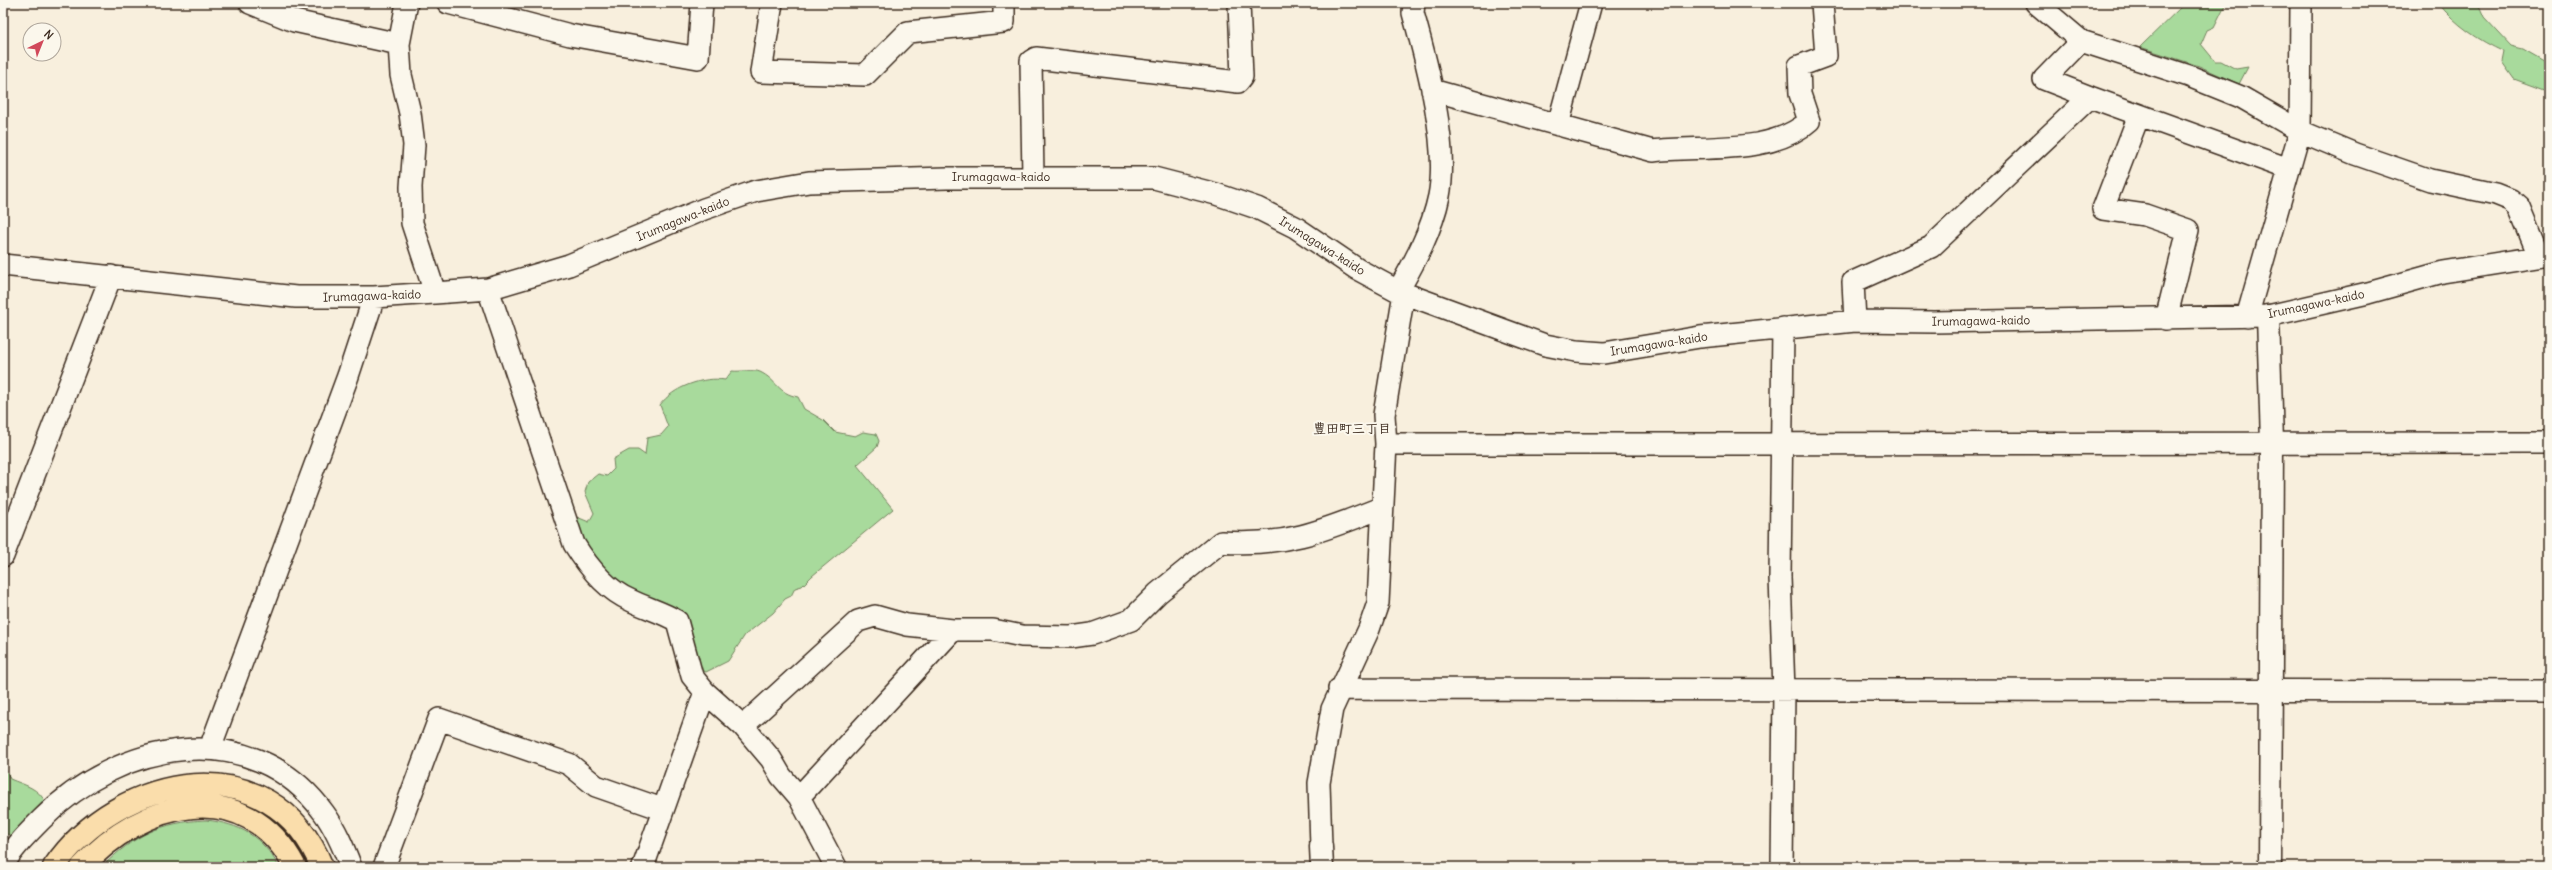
<svg xmlns="http://www.w3.org/2000/svg" width="2552" height="870" font-family="Delius,'Klee One',sans-serif">
<style>
.green{fill:#a8da9c;stroke:#72825d}
.lines{fill:none;stroke-linecap:round;stroke-linejoin:round}
.minor-casing{stroke:#3b2a1e;stroke-width:24}
.tertiary-casing{stroke:#3b2a1e;stroke-width:25}
.motorway-casing{stroke:#3b2a1e;stroke-width:25}
.minor{stroke:#fbf7ec;stroke-width:21}
.tertiary{stroke:#fbf7ec;stroke-width:22}
.motorway{stroke:#faddab;stroke-width:22}
.labels{text-anchor:middle;stroke-width:4;stroke-linejoin:round;paint-order:stroke}
.street-label{font-size:12px;fill:#3b2a1e;stroke:#fbf7ec}
.neighbourhood-label{font-size:13px;font-weight:bold;fill:#3b2a1e;stroke:#fbf7ec}
</style>
<rect width="100%" height="100%" fill="#f8efdd"/>
<filter id="ink" filterUnits="userSpaceOnUse"><feTurbulence type="fractalNoise" baseFrequency=".025" numOctaves="2"/><feDisplacementMap in="SourceGraphic" scale="8" xChannelSelector="R" yChannelSelector="G"/><feConvolveMatrix kernelMatrix="1 2 1 2 8 2 1 2 1" color-interpolation-filters="sRGB"/></filter>
<g filter="url(#ink)">
<path class="green" d="M 2185,3 L 2226,3 L 2214,27 L 2207,30 L 2201,44 L 2215,61 L 2221,61 L 2236,69 L 2248,67 L 2239,84 L 2199,66 L 2140,47 Z
M 2438,3 L 2478,3 L 2484,17 L 2511,46 L 2523,49 L 2549,64 L 2549,92 L 2514,79 L 2502,62 L 2504,52 C 2478,40 2456,25 2438,3 Z
M 732,371 C 740,372 753,369 760,372 C 777,380 777,393 798,397 L 804,409 L 823,420 L 835,432 L 855,436 L 863,432 L 876,434 L 879,441 L 877,447 L 857,465 L 893,509 L 812,576 L 802,586 L 795,588 L 791,596 L 785,599 L 773,613 L 745,635 L 728,661 L 706,672 L 700,670 L 692,654 L 687,617 L 680,610 L 655,602 L 604,594 L 572,515 L 589,522 L 594,513 L 585,492 L 588,482 L 598,474 L 607,476 L 614,469 L 613,459 L 629,450 L 638,450 L 645,455 L 647,438 L 661,435 L 668,427 L 660,405 C 673,387 704,376 725,380 Z
M 3,768 L 7,772 L 10,779 C 24,785 40,788 46,804 L 11,836 L 3,832 Z
M 206,820 C 240,824 262,836 279,867 L 102,867 C 134,835 161,822 206,820 Z"/>
<g class="lines">
<g class="minor-casing">
<path id="minor" d="M 250,3 L 294,21 L 399,44
M 407,3 L 399,44 L 401,75 L 410,113 L 414,145 L 411,187 L 412,223 L 435,293
M 448,3 L 570,35 L 698,58 L 702,3
M 772,3 L 761,72 L 865,75 L 908,32 L 1004,22 L 1004,3
M 2036,3 L 2081,41 L 2189,76 L 2241,97 L 2300,131 L 2355,154 L 2430,180 L 2496,194 L 2511,200 L 2519,207 L 2539,256
M 2081,41 L 2044,79 L 2090,97
M 1432,90 L 1653,151 C 1700,145 1771,156 1809,121 L 1800,94 L 1799,66 L 1826,56 L 1822,3
M 2139,115 L 2103,209 L 2145,215 L 2188,230 L 2166,319
M 1558,125 L 1591,3
M 1033,177 L 1031,61 L 1036,58 L 1238,82 L 1242,77 L 1239,3
M 3,265 L 296,297 L 374,297 L 435,293 L 488,289 L 569,265 L 704,209 L 756,191 L 809,182 L 947,178 L 1154,178 L 1216,194 L 1257,208 L 1295,227 L 1357,269 L 1398,291 L 1545,345 L 1576,351 L 1604,353 L 1700,337 L 1855,321 L 1934,322 L 2268,316 L 2368,293 L 2443,272 L 2549,255
M 488,289 L 574,544 C 587,565 607,590 630,600 C 646,608 662,612 677,621 L 692,676 L 705,692 L 743,726 L 771,759 L 781,776 L 799,797 L 836,867
M 1398,291 C 1415,261 1432,230 1439,196 C 1449,145 1427,63 1413,13 L 1414,3
M 2247,317 L 2300,131 L 2301,3
M 1855,321 L 1853,282 L 1931,247 L 2090,97 L 2289,169
M 1386,444 L 2549,443
M 3,556 L 111,276
M 1339,689 L 2549,691
M 743,726 L 858,621 L 875,616 L 907,625 L 953,630 L 993,630 L 1022,636 L 1071,637 L 1092,634 L 1131,620 L 1158,593 L 1221,542 C 1286,547 1325,530 1383,507
M 212,748 L 213,740 L 348,376 L 374,297
M 799,797 L 953,630
M 1321,847 L 1319,783 L 1332,709 L 1369,629 L 1378,603 L 1386,444 L 1384,415 L 1404,293
M 3,865 C 14,847 27,834 42,819 C 118,742 251,713 324,813 C 336,829 344,849 351,867
M 384,867 L 439,719 L 569,764 L 596,786 L 662,809
M 643,867 L 705,692
M 1782,867 L 1784,691 L 1780,577 L 1783,328"/>
</g>
<g class="tertiary-casing">
<path id="tertiary" d="M 2268,316 L 2272,442 L 2270,867
M 1321,847 L 1322,867"/>
</g>
<g class="motorway-casing">
<path id="motorway" d="M 54,867 C 118,773 272,743 322,867
M 82,867 C 141,801 246,773 295,867"/>
</g>
<use href="#minor" class="minor"/>
<use href="#tertiary" class="tertiary"/>
<use href="#motorway" class="motorway"/>
</g>
</g>
<g class="labels">
<g class="street-label">
<text x="1001" y="181">Irumagawa-kaido</text>
<text transform="translate(683 219) rotate(-22)" y="4">Irumagawa-kaido</text>
<text transform="translate(1322 246) rotate(32)" y="4">Irumagawa-kaido</text>
<text transform="translate(372 296) rotate(-2)" y="4">Irumagawa-kaido</text>
<text transform="translate(2316 304) rotate(-12)" y="4">Irumagawa-kaido</text>
<text transform="translate(1981 321) rotate(-1)" y="4">Irumagawa-kaido</text>
<text transform="translate(1659 344) rotate(-9)" y="4">Irumagawa-kaido</text>
</g>
<g class="neighbourhood-label">
<text x="1352" y="433">豊田町三丁目</text>
</g>
</g>
<rect width="2552" height="870" fill="none" stroke="#fbf7ec" stroke-width="16"/>
<rect x="8" y="8" width="2536" height="854" fill="none" stroke="#3b2a1e" stroke-width="1.5" filter="url(#ink)"/>
<g transform="translate(42 42) rotate(43)"><circle r="19" fill="#fbf7ec" stroke="#aea59a"/>
<path d="M0-3L7 15L0 10L-7 15Z" fill="#d1495b"/>
<text y="-6" font-size="11" font-weight="bold" text-anchor="middle" fill="#3b2a1e">N</text>
</g>
</svg>
